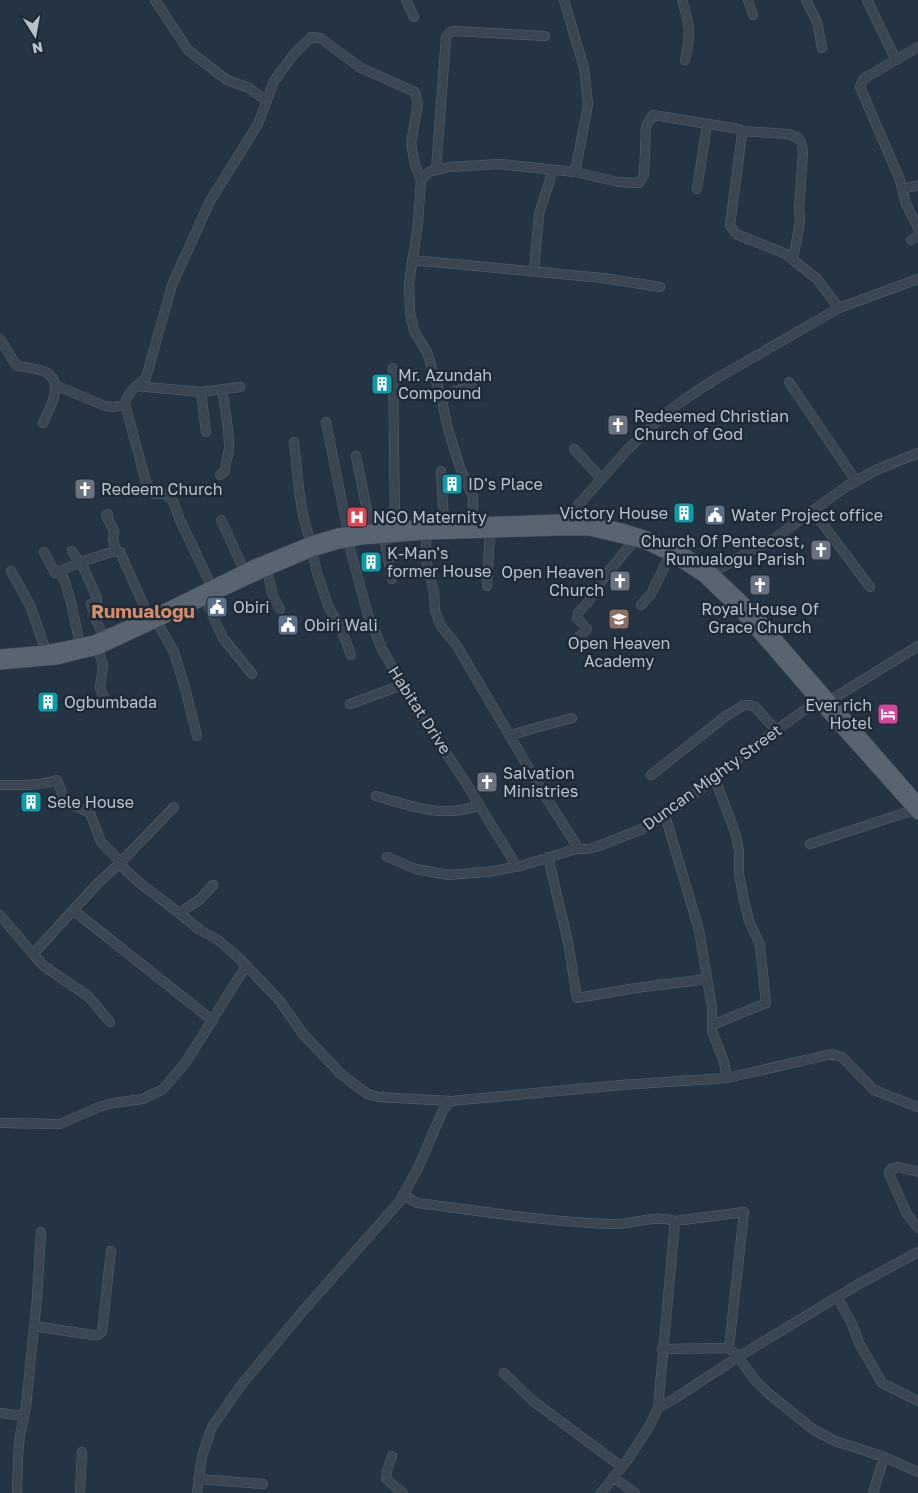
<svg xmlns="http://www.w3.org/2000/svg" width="918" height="1493" font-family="'Golos Text',sans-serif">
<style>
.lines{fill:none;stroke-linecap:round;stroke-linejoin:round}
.minor-casing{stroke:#57646f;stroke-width:10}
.major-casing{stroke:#434f5b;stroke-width:12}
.minor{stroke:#3a4651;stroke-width:9}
.major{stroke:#586571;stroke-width:11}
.labels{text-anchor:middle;stroke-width:5;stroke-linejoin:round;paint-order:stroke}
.poi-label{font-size:16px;fill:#b6c1cb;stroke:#1e2b37;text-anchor:start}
.street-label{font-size:16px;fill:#b6c1cb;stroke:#1e2b37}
.quarter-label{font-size:19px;font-weight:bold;fill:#d88b65;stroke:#1e2b37}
</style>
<rect width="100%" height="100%" fill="#253442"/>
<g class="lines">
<g class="minor-casing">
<path id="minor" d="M 155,0 L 188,50 L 227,80 L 249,88 L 267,101
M 406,0 L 414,17
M 564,0 L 584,68 L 588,105 L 575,172
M 682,0 C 690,25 691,34 685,60
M 748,0 L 753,15
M 806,0 L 817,22 L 822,48
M 867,0 L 896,60
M 918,47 L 863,79 L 860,87 L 900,180 L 906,204 L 918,228
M 741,131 L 788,134 L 798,138 L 801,142 L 803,152 L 799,209 L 800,221 L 793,260
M 436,170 L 446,37 L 450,32 L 454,31 L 545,36
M 697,189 L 707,124
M 903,189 L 918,185
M 911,240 L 918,236
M 412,260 L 603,278 L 660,287
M 534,270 L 539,214 L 553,170
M 0,339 L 16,365 C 25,368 39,368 47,373 C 65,384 49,409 43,423
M 393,368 L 395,527
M 789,382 L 856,481
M 55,385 L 105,406 L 114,407 L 125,404
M 136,386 L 201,392 L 240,387
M 472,386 L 455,391 L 442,400 L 447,425 L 459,465 L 473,497 L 472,523
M 201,392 L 206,432
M 442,400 L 427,352 L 414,331 L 410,312 L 409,283 L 418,224 L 421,180 L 429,172 L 449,167 L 500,164 L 575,172 L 618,182 L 639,183 L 644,175 L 646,126 L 653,115 L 739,129 L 742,134 L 730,225 L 736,234 L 786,254 L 817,279 L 839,308
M 326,422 L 348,532
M 294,442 C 298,475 299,511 311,542
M 574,449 L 601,478
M 356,456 L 371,530
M 441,471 L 444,524
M 220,475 L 225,471 C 225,462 229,455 229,447 C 229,428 225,408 222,390
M 813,511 L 870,587
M 108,514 L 106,515 L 114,531 L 113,539 L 116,551
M 221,520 L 244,570
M 568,520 L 580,503 L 628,449 L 666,413 L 691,395 L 714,380 L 839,308 L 918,279
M 426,534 L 426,559 L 434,592 L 435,611 L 441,626 L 457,646 L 544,794 L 579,849
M 384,537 L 392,579
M 348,541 L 368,615 L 382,649 L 416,708 L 464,780 L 517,867
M 72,551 L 80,563
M 312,551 L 317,573 L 329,608 L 341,628 L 351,655
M 44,552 L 55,573 L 84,561 L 115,551 L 120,552 L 149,617
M 81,562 L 97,598 L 97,602 L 91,604 L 97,622 L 104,637
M 267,570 L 273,596 L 280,609
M 11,571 L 30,605 L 46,651
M 59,572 L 64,579 L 71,602 L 80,645
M 707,575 L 775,538 L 847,486 L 876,470 L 918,453
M 211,585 L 180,520 L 173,501 L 165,494 L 154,494 L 146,482 L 125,404 C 127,392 138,385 146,378 L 172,285 L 210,201 L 258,124 L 274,81 L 294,54 L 311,37 L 320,38 L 361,68 L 415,92 L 418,104 L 411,143 L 415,165 L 421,180
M 487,586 L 490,532
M 205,599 L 223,638 L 252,674
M 641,605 L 651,594 L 670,555
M 157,622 L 174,652 L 185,688 L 197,736
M 574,642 L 587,629 L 577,618 L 578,613 L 588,602 L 605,576 L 634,541
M 98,649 L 103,665 L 100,688 L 105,700
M 829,701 L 918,646
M 350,704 L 402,685
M 510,735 L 572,718
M 651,775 L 726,716 L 744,705 L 750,705 L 755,707 L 776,730
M 0,785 C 18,785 39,786 57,780 L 63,796 L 69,803 L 90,813 L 101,842 L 121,862
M 376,796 C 410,806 444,819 479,805
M 665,815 L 699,930 L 712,1008 L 712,1031 L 724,1062 L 727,1078
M 810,844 L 914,810
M 387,857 L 416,869 L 448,875 L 487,872 L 521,866 L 576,849 L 588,849 L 596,847 L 642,829 L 658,820 L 715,779 L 746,752 L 817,701
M 548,857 L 568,942 L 577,998 L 636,988 L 707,979
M 119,864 L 174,807
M 213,885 L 199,900 L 179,913 L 200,930 L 218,940 L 240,959 L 279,1000 L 303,1034 L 341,1074 L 359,1088 L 368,1094 L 379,1097 L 451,1101 L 621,1085 L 727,1078 L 832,1054 L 842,1057 L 874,1090 L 918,1107
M 73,910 L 213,1021
M 0,915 L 33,954
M 110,1022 L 88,996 L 45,967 L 33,954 L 98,883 L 119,864 L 141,884 L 179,913
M 712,1025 L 766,1003 L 760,945 L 749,921 L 744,900 L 739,874 L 739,851 L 736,835 L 715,779
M 0,1123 L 60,1124 L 99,1107 L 114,1103 L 143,1099 L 163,1089 L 186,1062 L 246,966
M 918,1172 L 898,1167 L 890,1170 L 889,1174 L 907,1214 L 918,1228
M 404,1195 L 417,1203 C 482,1211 547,1222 611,1224 C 632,1225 655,1214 675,1221 L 658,1408
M 675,1221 L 744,1212 L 729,1348
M 838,1298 L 852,1324 L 859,1343 L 882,1383 L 918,1401
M 34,1326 L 93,1335 L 97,1335 L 102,1332 L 111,1251
M 662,1349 L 729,1348 L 738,1357 L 755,1380 L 768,1393 L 814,1430 L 835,1441 L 884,1457 L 918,1472
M 504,1373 L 533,1401 L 622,1467
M 0,1413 L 24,1416
M 392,1456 L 387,1471 L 386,1479 L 403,1493
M 613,1477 L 635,1493
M 198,1479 L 263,1484
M 17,1493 L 18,1456 L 20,1435 L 26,1406 L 37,1298 L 41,1232
M 80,1493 L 82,1452
M 197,1493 L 202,1456 L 212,1427 L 242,1384 L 303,1311 L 400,1201 L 418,1168 L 443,1110 L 451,1101
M 601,1493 L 629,1458 L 650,1425 L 658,1408 L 677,1397 L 738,1357 L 857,1285 L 918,1252
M 873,1493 L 884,1457"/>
</g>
<g class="major-casing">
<path id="major" d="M 0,655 L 46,651 L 94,641 L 162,611 L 255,565 L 311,542 L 338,534 L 395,527 L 424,525 L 559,520 L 590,522 L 622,529 L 647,537 L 687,555 L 712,572 L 749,607 L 918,802
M 0,664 L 57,659 L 98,649 L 258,574 L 312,551 L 339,543 L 361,539 L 426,534 L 559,530 L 589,530 L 644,543 L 670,555 L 704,577 L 742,614 L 817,701 L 918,814"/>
</g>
<use href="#minor" class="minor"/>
<use href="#major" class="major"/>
</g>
<defs>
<g id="building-square" transform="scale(1.125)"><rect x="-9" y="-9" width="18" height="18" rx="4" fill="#0f9aa8" stroke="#1e2b37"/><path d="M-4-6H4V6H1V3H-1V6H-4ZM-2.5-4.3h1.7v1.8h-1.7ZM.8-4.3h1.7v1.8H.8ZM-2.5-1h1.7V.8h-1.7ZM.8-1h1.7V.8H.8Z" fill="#fff"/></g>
<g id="church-square" transform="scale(1.125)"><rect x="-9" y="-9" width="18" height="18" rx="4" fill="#6b7280" stroke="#1e2b37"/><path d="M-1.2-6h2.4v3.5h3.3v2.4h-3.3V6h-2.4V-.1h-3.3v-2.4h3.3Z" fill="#fff"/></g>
<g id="civic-square" transform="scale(1.125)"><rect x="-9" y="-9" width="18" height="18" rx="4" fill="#5c6f8a" stroke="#1e2b37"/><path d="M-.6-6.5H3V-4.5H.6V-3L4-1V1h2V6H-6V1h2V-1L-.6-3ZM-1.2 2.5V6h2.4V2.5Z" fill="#fff"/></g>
<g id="hospital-square" transform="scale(1.125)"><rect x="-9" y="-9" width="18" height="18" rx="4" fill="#e0444e" stroke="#1e2b37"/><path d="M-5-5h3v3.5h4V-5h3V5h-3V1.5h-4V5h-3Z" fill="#fff"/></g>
<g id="school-square" transform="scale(1.125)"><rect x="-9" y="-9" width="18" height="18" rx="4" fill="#8d6e63" stroke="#1e2b37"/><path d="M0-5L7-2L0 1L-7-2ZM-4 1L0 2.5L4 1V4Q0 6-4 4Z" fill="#fff"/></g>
<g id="hotel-square" transform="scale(1.125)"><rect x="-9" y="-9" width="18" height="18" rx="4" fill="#d1479c" stroke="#1e2b37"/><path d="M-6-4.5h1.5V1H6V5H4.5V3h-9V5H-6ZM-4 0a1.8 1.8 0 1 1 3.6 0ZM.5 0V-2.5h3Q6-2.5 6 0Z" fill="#fff"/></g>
</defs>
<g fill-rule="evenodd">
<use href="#building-square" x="382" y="384"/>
<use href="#church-square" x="618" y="425"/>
<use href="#building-square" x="452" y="484"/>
<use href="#church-square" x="85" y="489"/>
<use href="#building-square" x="684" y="513"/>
<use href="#civic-square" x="715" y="515"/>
<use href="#hospital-square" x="357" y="517"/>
<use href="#church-square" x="821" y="550"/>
<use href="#building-square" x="371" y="562"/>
<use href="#church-square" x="620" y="581"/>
<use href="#church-square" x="760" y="585"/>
<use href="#civic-square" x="217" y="607"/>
<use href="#school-square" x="619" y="619"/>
<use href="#civic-square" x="288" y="625"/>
<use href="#building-square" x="48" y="702"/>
<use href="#hotel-square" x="888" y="714"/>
<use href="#church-square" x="487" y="782"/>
<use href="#building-square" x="31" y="802"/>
</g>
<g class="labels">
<g class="poi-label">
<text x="398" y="381">Mr. Azundah<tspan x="398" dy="18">Compound</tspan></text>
<text x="634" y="422">Redeemed Christian<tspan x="634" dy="18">Church of God</tspan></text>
<text x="468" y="490">ID's Place</text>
<text x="101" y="495">Redeem Church</text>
<text x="668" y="519" text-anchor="end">Victory House</text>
<text x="731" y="521">Water Project office</text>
<text x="373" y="523">NGO Maternity</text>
<text x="805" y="547" text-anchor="end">Church Of Pentecost,<tspan x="805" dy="18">Rumualogu Parish</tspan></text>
<text x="387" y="559">K-Man's<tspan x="387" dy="18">former House</tspan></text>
<text x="604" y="578" text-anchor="end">Open Heaven<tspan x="604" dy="18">Church</tspan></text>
<text x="233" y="613">Obiri</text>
<text x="760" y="615" text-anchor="middle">Royal House Of<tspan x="760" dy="18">Grace Church</tspan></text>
<text x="304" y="631">Obiri Wali</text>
<text x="619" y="649" text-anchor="middle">Open Heaven<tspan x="619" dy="18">Academy</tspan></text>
<text x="64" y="708">Ogbumbada</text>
<text x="872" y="711" text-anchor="end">Ever rich<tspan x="872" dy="18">Hotel</tspan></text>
<text x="503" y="779">Salvation<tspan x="503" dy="18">Ministries</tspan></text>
<text x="47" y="808">Sele House</text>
</g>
<g class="street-label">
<text transform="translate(420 710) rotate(57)" y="6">Habitat Drive</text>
<text transform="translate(712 777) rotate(-36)" y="6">Duncan Mighty Street</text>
</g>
<g class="quarter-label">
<text x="143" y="618">Rumualogu</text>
</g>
</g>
<g transform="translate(35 35) rotate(169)" stroke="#1e2b37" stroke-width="4" paint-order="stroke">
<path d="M0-4L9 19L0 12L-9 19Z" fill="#b6c1cb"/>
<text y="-8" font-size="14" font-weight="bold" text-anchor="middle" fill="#b6c1cb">N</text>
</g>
</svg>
